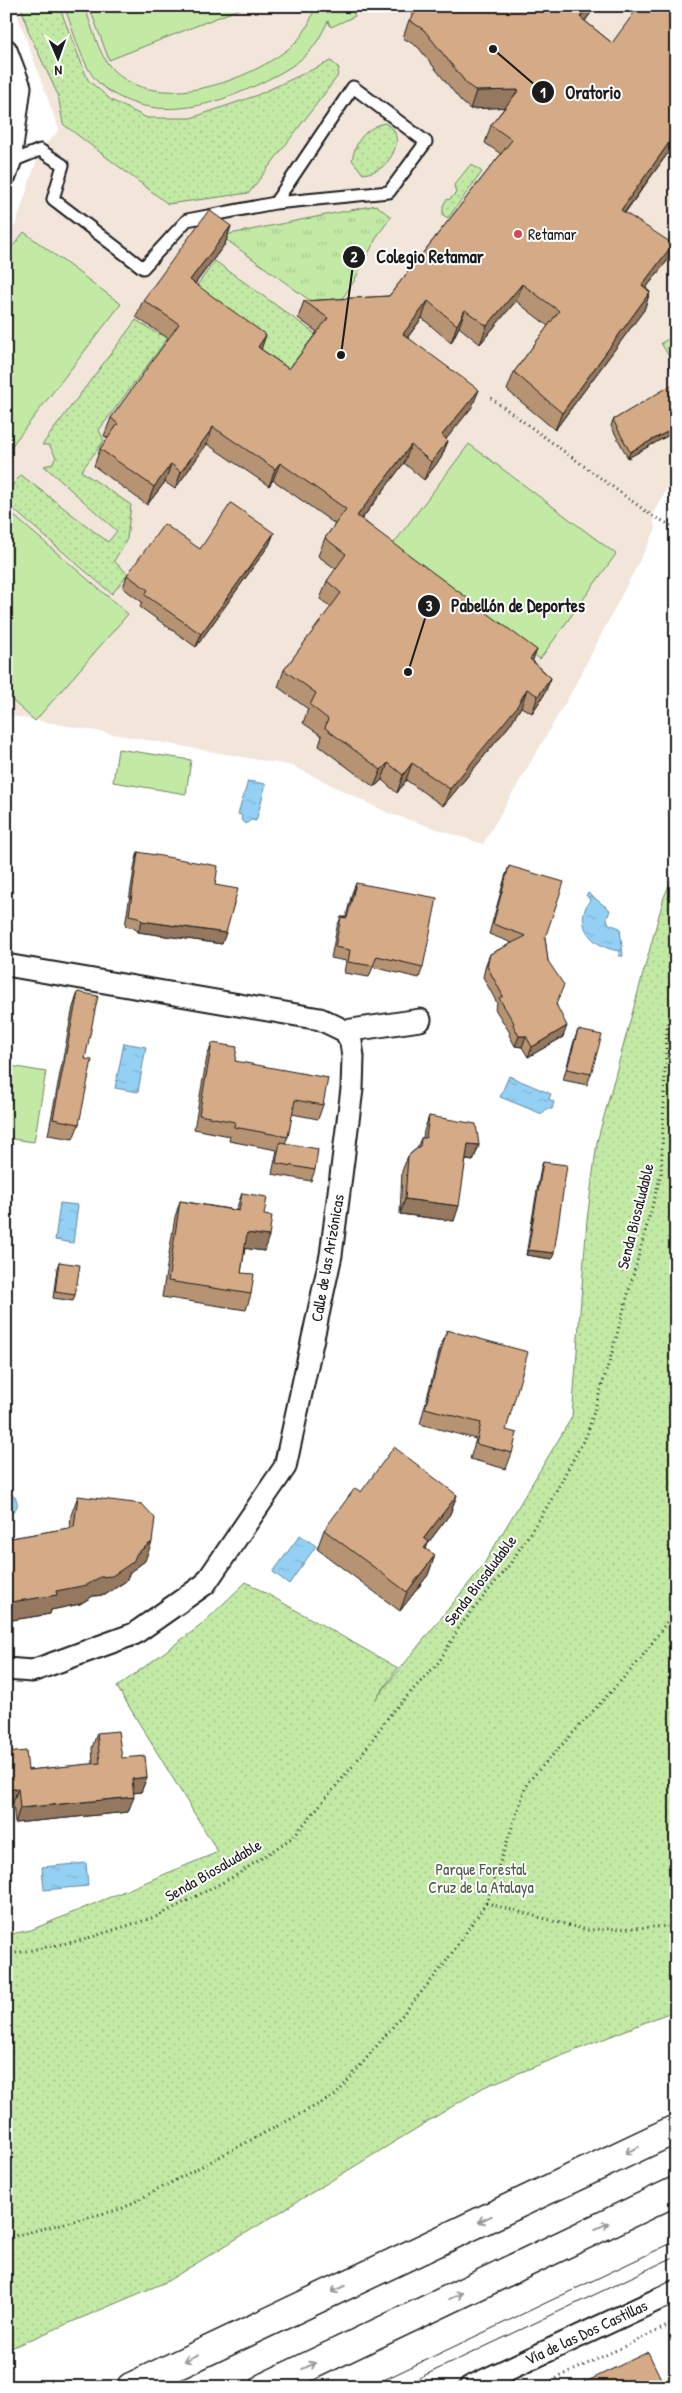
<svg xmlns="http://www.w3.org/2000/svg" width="682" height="2393" font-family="'Patrick Hand',sans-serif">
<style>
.built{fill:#f2e6db}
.grass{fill:url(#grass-tufts);stroke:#6f8360}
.park{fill:url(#park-dots);stroke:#6f8360}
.pitch{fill:#c2eaa5;stroke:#6f8360}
.water{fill:url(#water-ripples);stroke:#63889e}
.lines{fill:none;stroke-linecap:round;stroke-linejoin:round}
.service-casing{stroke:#1c1c1c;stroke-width:15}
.minor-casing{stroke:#1c1c1c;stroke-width:25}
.motorway-casing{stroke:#1c1c1c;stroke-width:31}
.path{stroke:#1c1c1c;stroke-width:3;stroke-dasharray:1 4;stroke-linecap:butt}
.service{stroke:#fff;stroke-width:11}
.minor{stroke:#fff;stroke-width:21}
.motorway{stroke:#fff;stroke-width:28}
.tram{stroke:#1c1c1c;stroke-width:1}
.wall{fill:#b69373;stroke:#1c1c1c}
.shaded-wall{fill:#94785e;stroke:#1c1c1c}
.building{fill:#d4ab86;stroke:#1c1c1c}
.oneway{stroke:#999}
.poi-dot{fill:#d1495b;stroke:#fff;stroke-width:2}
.labels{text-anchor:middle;stroke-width:4;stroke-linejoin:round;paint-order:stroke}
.poi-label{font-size:16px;fill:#1c1c1c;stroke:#fff;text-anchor:start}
.street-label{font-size:16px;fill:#1c1c1c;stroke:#fff}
.park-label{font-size:16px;fill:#4e5a45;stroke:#fff}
.leader{fill:none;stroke:#1c1c1c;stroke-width:2}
.callout-dot{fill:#1c1c1c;stroke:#fff;stroke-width:2}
.mark-label{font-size:15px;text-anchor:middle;font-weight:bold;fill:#fff}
.callout-label{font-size:18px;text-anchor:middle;font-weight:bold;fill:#1c1c1c;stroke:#fff;stroke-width:4;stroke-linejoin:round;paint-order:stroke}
</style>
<defs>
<pattern id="grass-tufts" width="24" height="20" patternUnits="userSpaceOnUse" patternTransform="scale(1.25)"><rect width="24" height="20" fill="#c2eaa5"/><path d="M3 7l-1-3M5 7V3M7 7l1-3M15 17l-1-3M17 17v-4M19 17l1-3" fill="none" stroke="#a6c88d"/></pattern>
<pattern id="park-dots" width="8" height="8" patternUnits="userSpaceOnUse" patternTransform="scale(1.25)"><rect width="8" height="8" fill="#c2eaa5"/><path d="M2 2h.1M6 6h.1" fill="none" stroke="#a6c88d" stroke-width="1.8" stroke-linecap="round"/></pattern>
<pattern id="water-ripples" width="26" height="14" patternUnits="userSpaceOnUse" patternTransform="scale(1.25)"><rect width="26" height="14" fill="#93d0f4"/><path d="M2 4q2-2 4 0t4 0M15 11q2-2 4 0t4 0" fill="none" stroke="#7eb2d1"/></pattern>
</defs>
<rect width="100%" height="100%" fill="#fff"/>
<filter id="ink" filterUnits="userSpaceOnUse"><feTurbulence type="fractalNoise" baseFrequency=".02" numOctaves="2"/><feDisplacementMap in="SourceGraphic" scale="10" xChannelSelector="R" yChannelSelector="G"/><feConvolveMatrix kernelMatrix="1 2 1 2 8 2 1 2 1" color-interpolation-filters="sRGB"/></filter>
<g filter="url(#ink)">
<path class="built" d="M 14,6 L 676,6 L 676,474 L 652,515 L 656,529 L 571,693 L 483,844 L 388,813 L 293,766 L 6,715 L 6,237 L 15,226 L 40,150 L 59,130 Z"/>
<path class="grass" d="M 376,205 L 391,217 L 378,235 L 353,283 L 337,306 L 323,310 L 224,238 L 230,234 Z"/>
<path class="park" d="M 21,6 L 59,6 L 88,80 L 111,100 L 147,118 L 191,118 L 255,96 L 331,61 L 339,68 L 337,77 L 249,193 L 168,204 L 63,124 L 58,95 L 29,33 Z
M 384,123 C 405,131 396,156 382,167 C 377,171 370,173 363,174 L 352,160 C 356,141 364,129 384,123 Z
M 471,164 L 482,172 L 448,218 L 443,215 L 443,206 L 446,200 L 450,199 L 456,193 L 454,185 Z
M 215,261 L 317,335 L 282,380 L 176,327 L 99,430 L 104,441 L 81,471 L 131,505 L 127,539 L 114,561 L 128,574 L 112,594 L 6,503 L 6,493 L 21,475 L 108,542 L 117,531 L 44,466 L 52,464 L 56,457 L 49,445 L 42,445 L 136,320 L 160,335 Z
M 676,335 L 676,368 L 661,343 Z
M 676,869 L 676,2010 L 484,2087 L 166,2282 L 6,2350 L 6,1935 L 31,1930 L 218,1852 L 117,1687 L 200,1626 L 246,1582 L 398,1668 L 375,1700 L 482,1567 L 572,1417 L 587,1220 L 597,1142 L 664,897 Z"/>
<path class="pitch" d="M 64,6 L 84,6 C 92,25 98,54 112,69 C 156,115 251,81 293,45 C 304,35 311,21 315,6 L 351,6 L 355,16 L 331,27 L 328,21 C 322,33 317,44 308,53 C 294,67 277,75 259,84 C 209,108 149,124 101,85 C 83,71 73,28 64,6 Z
M 89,6 L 247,6 L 109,60 Z
M 24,232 L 121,304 L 6,453 L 6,255 Z
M 469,444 L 616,554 L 540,659 L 391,547 Z
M 6,509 L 128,614 L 35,721 L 6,695 Z
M 118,749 L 191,760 L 186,794 L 113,782 Z
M 11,1066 L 46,1072 L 34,1142 L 6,1138 L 6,1096 Z"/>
<path class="water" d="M 248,781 L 266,784 L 256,821 L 251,820 L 246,824 L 241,820 L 242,816 L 238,814 Z
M 588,893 L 610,910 L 607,919 L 609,924 L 620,928 L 623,956 L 619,956 L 620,951 C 593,948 572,925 590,900 L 586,895 Z
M 124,1043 L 146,1047 L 138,1092 L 115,1088 Z
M 509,1076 L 551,1094 L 549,1099 L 554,1102 L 552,1109 L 546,1109 L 542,1114 L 500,1097 Z
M 60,1203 L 78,1205 L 73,1243 L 55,1240 Z
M 10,1495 L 15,1497 C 22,1509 11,1511 6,1519 L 6,1496 Z
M 300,1535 L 316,1546 L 289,1584 L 273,1572 Z
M 86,1863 L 88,1886 L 44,1890 L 42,1867 Z"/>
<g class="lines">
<g class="service-casing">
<path id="service" d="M 10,162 L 40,150 L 63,165 L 53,199 L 143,268 L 187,220 L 275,203 L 389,192 L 426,142 L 353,87 L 275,203"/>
</g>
<g class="minor-casing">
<path id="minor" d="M 6,50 L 20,87 L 10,162 L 6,174
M 6,965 L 320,1019 L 345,1031 L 351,1042 L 353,1057 L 352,1089 L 331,1255 L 285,1467 L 205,1584 L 134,1634 L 32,1671 L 6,1669
M 345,1031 L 420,1020
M 470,2387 L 676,2291"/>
</g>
<g class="motorway-casing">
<path id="motorway" d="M 131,2387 L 676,2129
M 265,2387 L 676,2191"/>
</g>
<path class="path" d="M 491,398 L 651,515 L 676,528
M 486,1903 L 587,1930 L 676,1926
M 6,1955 L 82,1940 L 158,1916 L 235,1876 L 293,1837 L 356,1762 L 392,1712 L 439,1662 L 460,1626 L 510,1564 L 550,1502 L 587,1434 L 611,1356 L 661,1174 L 667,1028 L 676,994
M 6,2238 L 121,2209 L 336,2095 L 443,1966 L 486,1903 L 527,1783 L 639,1661 L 676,1609
M 538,2387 L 676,2322"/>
<use href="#service" class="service"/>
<use href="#minor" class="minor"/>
<use href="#motorway" class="motorway"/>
<path class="tram" d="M 369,2387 L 676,2241
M 400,2387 L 676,2256"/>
</g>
<path class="wall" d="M 410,6 L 596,6 L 585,21 L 612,43 L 676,6 L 676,147 L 673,146 L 625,213 L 667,261 L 646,288 L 650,292 L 644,310 L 555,430 L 507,390 L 514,372 L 548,326 L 516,301 L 480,344 L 459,327 L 451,343 L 422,318 L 408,337 L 472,407 L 446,439 L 448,441 L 441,458 L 424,480 L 404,463 L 362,519 L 533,661 L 551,678 L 544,695 L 532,713 L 521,707 L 509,726 L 443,806 L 406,780 L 397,793 L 382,780 L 374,787 L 319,746 L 322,736 L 303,723 L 308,709 L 278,687 L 284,670 L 331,607 L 320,599 L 327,581 L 336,569 L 318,556 L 325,538 L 335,524 L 273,480 L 269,486 L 207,444 L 175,489 L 165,482 L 147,505 L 94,466 L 100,449 L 108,438 L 104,436 L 111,418 L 169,339 L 136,317 L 143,300 L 231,226 L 225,244 L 195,284 L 261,349 L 289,369 L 317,332 L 298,318 L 304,301 L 389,296 L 501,154 L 485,143 L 491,125 L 505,107 L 470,109 L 461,101 L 418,47 L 403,38 L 409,20 L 413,16 L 409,10 Z
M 676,384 L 676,431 L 628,458 L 611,426 L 613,420 Z
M 274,533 L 269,545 L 196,647 L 140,607 L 142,602 L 123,588 L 127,575 L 200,549 Z
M 138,852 L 215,885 L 222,944 L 138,932 L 134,928 L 125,926 L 135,863 Z
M 509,866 L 545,938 L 548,961 L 563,1037 L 528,1057 L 522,1047 L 515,1046 L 509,1035 L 510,1033 L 495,1009 L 497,1003 L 483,977 L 486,964 L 490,954 L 512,943 L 489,934 L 505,877 Z
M 356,883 L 423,967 L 419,978 L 373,967 L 369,977 L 344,973 L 346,961 L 331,958 L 337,927 L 341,917 L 346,917 L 352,893 Z
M 78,992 L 85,1059 L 79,1124 L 73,1139 L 48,1135 L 73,1007 Z
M 578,1030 L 591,1074 L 587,1085 L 563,1080 L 574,1041 Z
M 212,1043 L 235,1061 L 323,1105 L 318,1119 L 292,1114 L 288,1137 L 285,1143 L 315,1170 L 311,1181 L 272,1174 L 277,1150 L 229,1141 L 230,1136 L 194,1129 L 207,1057 Z
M 429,1116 L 479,1145 L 473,1161 L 466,1160 L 454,1221 L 400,1214 L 402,1171 L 408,1156 L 417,1148 L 421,1138 L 423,1138 L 424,1131 Z
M 543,1162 L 552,1259 L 526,1255 L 541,1167 Z
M 242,1193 L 264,1215 L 264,1251 L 245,1248 L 241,1273 L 251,1294 L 246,1310 L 162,1297 L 175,1217 L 180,1201 L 236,1210 Z
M 59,1262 L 75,1295 L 73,1301 L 53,1298 L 57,1268 Z
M 447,1330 L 512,1453 L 506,1469 L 470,1459 L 476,1439 L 420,1424 L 441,1345 Z
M 361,1492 L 457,1495 L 450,1514 L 428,1543 L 426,1549 L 435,1555 L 428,1575 L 400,1611 L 317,1549 L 324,1530 Z
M 78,1496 L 145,1561 L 130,1572 L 126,1581 L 105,1595 L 93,1596 L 80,1604 L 51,1610 L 50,1614 L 6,1621 L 6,1539 L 70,1528 L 71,1515 Z
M 97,1733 L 122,1758 L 147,1777 L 141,1792 L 133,1793 L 128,1812 L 15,1823 L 13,1803 L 6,1804 L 6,1753 L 28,1770 L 93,1764 L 92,1748 Z"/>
<path class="shaded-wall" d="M 589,6 L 596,6 L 574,35 L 580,17 Z
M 519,90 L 513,107 L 470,109 L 476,91 Z
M 676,133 L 676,138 L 673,146 L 614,227 L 621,210 Z
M 231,226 L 225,244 L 184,298 L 190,280 Z
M 673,244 L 667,261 L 635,302 L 642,285 Z
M 522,284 L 516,301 L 480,344 L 487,326 Z
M 650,292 L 644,310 L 555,430 L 562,413 Z
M 428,301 L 422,318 L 397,351 L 403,334 Z
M 465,310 L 459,327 L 451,343 L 457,325 Z
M 266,335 L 260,353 L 258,347 Z
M 479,390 L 472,407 L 435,453 L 442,435 Z
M 213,427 L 207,444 L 175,489 L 181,472 Z
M 676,427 L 676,431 L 628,458 L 630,452 Z
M 448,441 L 441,458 L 424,480 L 431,462 Z
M 411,445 L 404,463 L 351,533 L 357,516 Z
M 280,463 L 273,480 L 269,486 L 275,469 Z
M 171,464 L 165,482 L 147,505 L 154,487 Z
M 274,533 L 269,545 L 196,647 L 201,634 Z
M 537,650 L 530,667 L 530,659 Z
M 551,678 L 544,695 L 532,713 L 538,696 Z
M 527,689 L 521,707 L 509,726 L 443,806 L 450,789 Z
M 388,763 L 382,780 L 374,787 L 381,770 Z
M 412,763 L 406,780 L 397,793 L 403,775 Z
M 142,921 L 226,933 L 222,944 L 138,932 Z
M 567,1026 L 563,1037 L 528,1057 L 532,1047 Z
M 519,1036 L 526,1036 L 522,1047 L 515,1046 Z
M 468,1144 L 479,1145 L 473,1161 L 462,1159 Z
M 405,1199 L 459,1206 L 454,1221 L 400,1214 Z
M 247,1233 L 269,1236 L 264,1251 L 241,1248 Z
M 528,1250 L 554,1253 L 552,1259 L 526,1255 Z
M 457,1495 L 450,1514 L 428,1543 L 422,1561 L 424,1538 Z
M 152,1542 L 145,1561 L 130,1572 L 126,1581 L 105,1595 L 93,1596 L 80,1604 L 51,1610 L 50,1614 L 6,1621 L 6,1616 L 11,1602 L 56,1591 L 137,1553 Z
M 435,1555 L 428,1575 L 400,1611 L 407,1592 Z
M 11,1599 L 6,1611 L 6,1600 Z
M 147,1777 L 141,1792 L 126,1794 L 132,1779 Z
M 18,1788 L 13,1803 L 6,1804 L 6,1790 Z
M 134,1797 L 128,1812 L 15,1823 L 20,1808 Z"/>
<path class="building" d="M 422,6 L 589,6 L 580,17 L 612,43 L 639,6 L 676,6 L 676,133 L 621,210 L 673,244 L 642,285 L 650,292 L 562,413 L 514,372 L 559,311 L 522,284 L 487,326 L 465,310 L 457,325 L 428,301 L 403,334 L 479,390 L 442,435 L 448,441 L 431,462 L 411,445 L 357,516 L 537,650 L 530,659 L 551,678 L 538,696 L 527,689 L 516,708 L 450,789 L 412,763 L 403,775 L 388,763 L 381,770 L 325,728 L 328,719 L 310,705 L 316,693 L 284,670 L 341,593 L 327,581 L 346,554 L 325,538 L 346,509 L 280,463 L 275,469 L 213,427 L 181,472 L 171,464 L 154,487 L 100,449 L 118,424 L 111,418 L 179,324 L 143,300 L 209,210 L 231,226 L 190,280 L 266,335 L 258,347 L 289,369 L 328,318 L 304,301 L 389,296 L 512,140 L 491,125 L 519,90 L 476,91 L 467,84 L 424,30 L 409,20 Z
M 675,383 L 676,384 L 676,427 L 630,452 L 613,420 Z
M 231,503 L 274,533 L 201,634 L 145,595 L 148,590 L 127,575 L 164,524 L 200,549 Z
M 138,852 L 218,866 L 215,885 L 238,889 L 226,933 L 142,921 L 138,917 L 129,915 Z
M 509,866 L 564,882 L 545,938 L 548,961 L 564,985 L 556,1004 L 567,1026 L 532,1047 L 526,1036 L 519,1036 L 513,1025 L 514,1023 L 499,998 L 503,996 L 487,966 L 490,954 L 526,936 L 493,924 Z
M 356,883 L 437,898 L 423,967 L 377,956 L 373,966 L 348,962 L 350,950 L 335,947 L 341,917 L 347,918 Z
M 78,992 L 98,996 L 85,1059 L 92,1060 L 79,1124 L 53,1119 Z
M 578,1030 L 602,1035 L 591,1074 L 567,1069 Z
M 212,1043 L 237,1047 L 235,1061 L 328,1078 L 323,1105 L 295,1100 L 288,1137 L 234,1127 L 235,1122 L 199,1115 Z
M 429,1116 L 476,1124 L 479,1145 L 468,1144 L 459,1206 L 405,1199 L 408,1156 L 420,1146 L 421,1138 L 426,1138 Z
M 280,1142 L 318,1149 L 315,1170 L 276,1163 Z
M 543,1162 L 567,1165 L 554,1253 L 528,1250 Z
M 242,1193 L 267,1197 L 264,1215 L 272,1216 L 269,1236 L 247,1233 L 241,1273 L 254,1274 L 251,1294 L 168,1281 L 180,1201 L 239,1211 Z
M 59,1262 L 80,1265 L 75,1295 L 55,1292 Z
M 447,1330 L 528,1352 L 506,1430 L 517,1433 L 512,1453 L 476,1444 L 481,1423 L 425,1408 Z
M 394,1447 L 457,1495 L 424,1538 L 429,1542 L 424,1548 L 435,1555 L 407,1592 L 324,1530 L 355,1488 L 361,1492 Z
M 78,1496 L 142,1504 L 155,1518 L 152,1542 L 137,1553 L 133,1562 L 112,1576 L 100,1577 L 87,1585 L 56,1591 L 57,1595 L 11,1602 L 11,1599 L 6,1600 L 6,1539 L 74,1527 Z
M 118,1731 L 122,1758 L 145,1756 L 147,1777 L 132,1779 L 134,1797 L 20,1808 L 18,1788 L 6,1790 L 6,1753 L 26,1751 L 28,1770 L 100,1763 L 97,1733 Z
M 648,2352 L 665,2387 L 575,2387 Z"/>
<defs><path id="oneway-shaft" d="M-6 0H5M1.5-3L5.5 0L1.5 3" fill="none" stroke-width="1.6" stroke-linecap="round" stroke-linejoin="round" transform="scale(1.25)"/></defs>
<g class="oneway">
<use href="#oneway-shaft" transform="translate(632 2150) rotate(155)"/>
<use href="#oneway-shaft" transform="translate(485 2219) rotate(155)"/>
<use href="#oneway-shaft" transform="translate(602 2226) rotate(-25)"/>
<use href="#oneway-shaft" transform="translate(338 2289) rotate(155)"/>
<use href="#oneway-shaft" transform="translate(456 2296) rotate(-25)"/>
<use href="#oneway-shaft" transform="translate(191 2358) rotate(155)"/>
<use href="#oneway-shaft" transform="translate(309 2366) rotate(-25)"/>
</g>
</g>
<circle class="poi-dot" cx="518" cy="234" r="5"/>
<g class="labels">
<g class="poi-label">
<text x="528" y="240">Retamar</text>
</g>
<g class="street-label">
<text transform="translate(635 1216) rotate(-76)" y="6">Senda Biosaludable</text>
<text transform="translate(327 1258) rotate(-80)" y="6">Calle de las Arizónicas</text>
<text transform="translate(480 1580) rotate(-53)" y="6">Senda Biosaludable</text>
<text transform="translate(213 1870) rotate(-30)" y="6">Senda Biosaludable</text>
<text transform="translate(586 2332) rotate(-25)" y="6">Vía de las Dos Castillas</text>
</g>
<g class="park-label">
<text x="481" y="1875">Parque Forestal<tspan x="481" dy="18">Cruz de la Atalaya</tspan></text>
</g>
</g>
<path class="leader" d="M493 49L543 92M341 355L354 257M408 672L429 606"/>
<g class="callout-dot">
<circle cx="493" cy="49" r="5"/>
<circle cx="341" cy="355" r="5"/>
<circle cx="408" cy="672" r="5"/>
<circle cx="543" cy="92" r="12"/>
<circle cx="354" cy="257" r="12"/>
<circle cx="429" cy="606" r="12"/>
</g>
<g class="mark-label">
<text x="543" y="98">1</text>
<text x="354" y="262">2</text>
<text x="429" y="611">3</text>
</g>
<g class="callout-label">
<text x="593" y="99">Oratorio</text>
<text x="430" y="263">Colegio Retamar</text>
<text x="518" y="612">Pabellón de Deportes</text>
</g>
<rect width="682" height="2393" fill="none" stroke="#fff" stroke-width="25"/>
<rect x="12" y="12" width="657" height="2368" fill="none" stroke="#1c1c1c" stroke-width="2" filter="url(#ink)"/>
<g transform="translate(58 58) rotate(178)" stroke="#ffffff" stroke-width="4" paint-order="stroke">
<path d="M0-4L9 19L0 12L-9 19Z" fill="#1c1c1c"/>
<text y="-8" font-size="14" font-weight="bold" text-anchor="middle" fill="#1c1c1c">N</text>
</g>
</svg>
